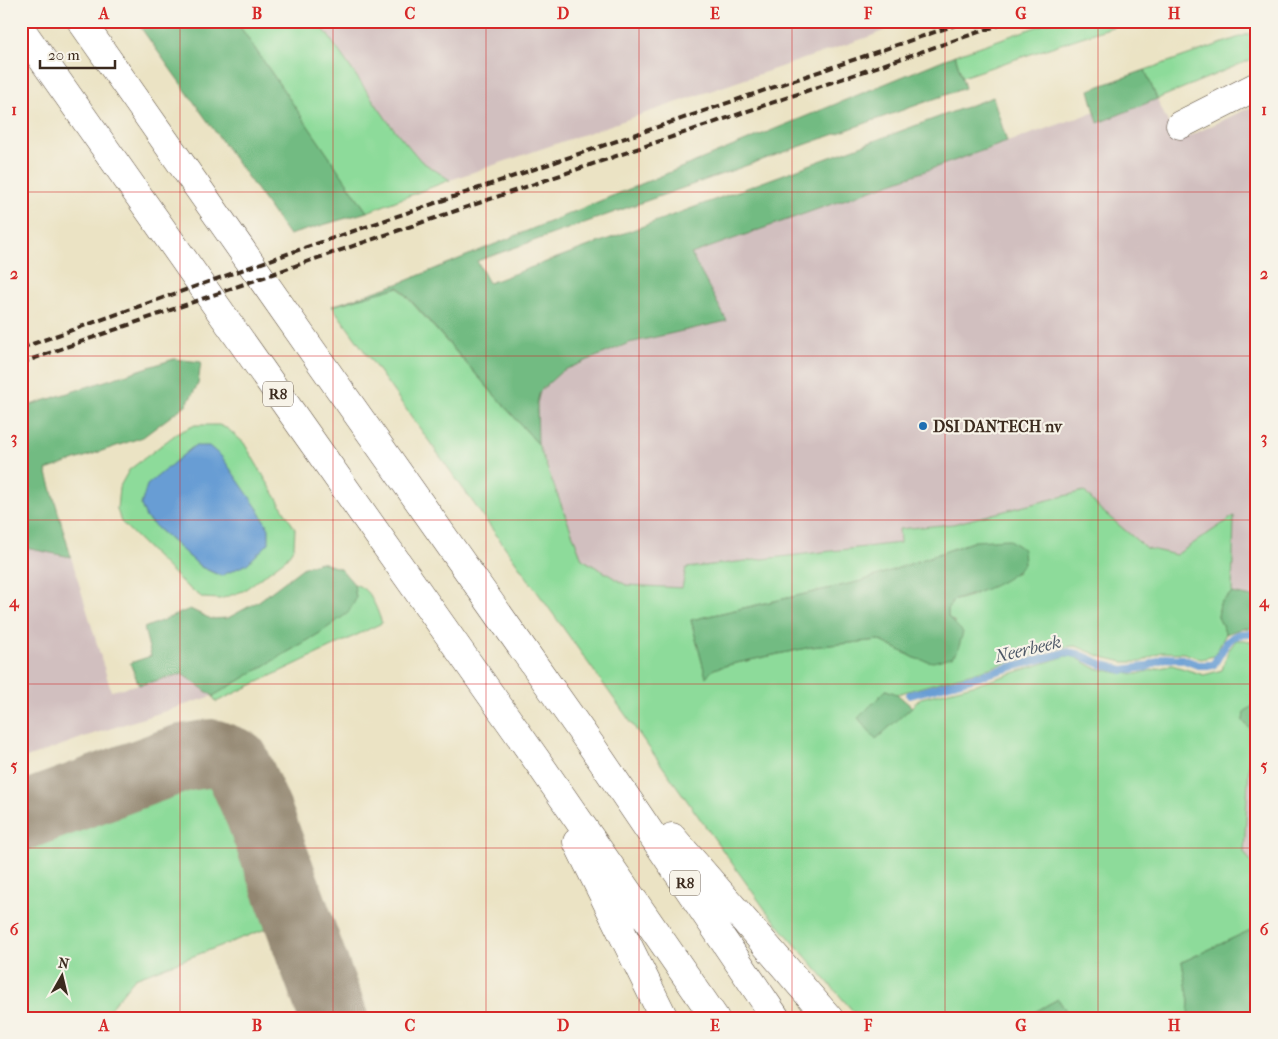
<svg xmlns="http://www.w3.org/2000/svg" width="1278" height="1039" font-family="'IM FELL French Canon',serif">
<style>
.industrial{fill:#d1bfbf}
.green{fill:#8ddb9a;stroke:#64825c;fill-rule:evenodd}
.forest{fill:#72bb82;stroke:#567250}
.water{fill:#689dd4;stroke:#526479}
.lines{fill:none;stroke-linecap:round;stroke-linejoin:round}
.stream{stroke:#689dd4;stroke-width:8}
.taxiway{stroke:#938671;stroke-width:68}
.minor-casing{stroke:#554637;stroke-width:29}
.highway-casing{stroke:#554637;stroke-width:29}
.minor{stroke:#fff;stroke-width:28}
.highway{stroke:#fff;stroke-width:28}
.rail{stroke:#3b2a1e;stroke-width:4;stroke-dasharray:8 4;stroke-linecap:butt}
.grid{fill:none;stroke:#d62828;stroke-width:1;stroke-opacity:0.55}
.poi-dot{fill:#1f6fb2;stroke:#f7f3e8;stroke-width:2}
.labels{text-anchor:middle;stroke-width:4.5;stroke-linejoin:round;paint-order:stroke}
.shield{fill:#f7f3e8;stroke:#73665b;stroke-width:1}
.shield-label{font-size:15px;font-weight:bold;fill:#3b2a1e}
.poi-label{font-size:16px;font-weight:bold;fill:#3b2a1e;stroke:#f7f3e8;text-anchor:start}
.water-label{font-size:18px;font-style:italic;fill:#4d5867;stroke:#f7f3e8}
.neatline{fill:none;stroke:#d62828;stroke-width:2}
.grid-label{font-size:16px;text-anchor:middle;font-weight:bold;fill:#d62828}
</style>
<rect width="100%" height="100%" fill="#f7f3e8"/>
<filter id="ink" filterUnits="userSpaceOnUse"><feTurbulence type="fractalNoise" baseFrequency=".02" numOctaves="2"/><feDisplacementMap in="SourceGraphic" scale="10" xChannelSelector="R" yChannelSelector="G"/><feConvolveMatrix kernelMatrix="1 2 1 2 8 2 1 2 1" color-interpolation-filters="sRGB"/></filter>
<filter id="wash" filterUnits="userSpaceOnUse"><feTurbulence type="fractalNoise" baseFrequency=".0096" numOctaves="4" result="noise"/><feDisplacementMap in="SourceGraphic" scale="20" xChannelSelector="R" yChannelSelector="G"/><feGaussianBlur stdDeviation="1.12" result="paint"/><feColorMatrix in="noise" values="0 0 0 0 0 0 0 0 0 0 0 0 0 0 0 0 0 1.4 0 .05"/><feComposite in="paint" operator="in"/></filter>
<g filter="url(#wash)">
<rect width="100%" height="100%" fill="#ebe3c4"/>
<path class="industrial" d="M 318,21 L 906,21 L 871,36 L 450,180 L 421,161 L 389,123 Z
M 1157,99 L 1177,142 L 1257,104 L 1257,598 L 1232,593 L 1234,516 L 1176,555 L 1146,548 L 1100,509 L 1084,491 L 953,524 L 899,529 L 900,543 L 686,568 L 682,588 L 626,585 L 582,560 L 538,444 L 537,403 L 540,391 L 562,371 L 629,343 L 726,321 L 690,254 L 1007,142 L 1095,112 L 1098,123 Z
M 21,547 L 71,557 L 111,691 L 182,674 L 213,696 L 87,736 L 21,760 Z
M 1251,730 L 1257,732 L 1257,871 L 1244,852 Z"/>
<path class="green" d="M 236,21 L 318,21 L 389,123 L 421,161 L 450,180 L 367,212 Z
M 1053,21 L 1130,21 L 962,77 L 955,55 Z
M 1257,31 L 1257,57 L 1157,99 L 1145,70 Z
M 398,287 L 538,444 L 582,559 L 626,585 L 682,588 L 686,568 L 900,543 L 899,529 L 953,524 L 1084,491 L 1100,509 L 1146,548 L 1176,555 L 1234,516 L 1232,593 L 1220,603 L 1218,617 L 1226,634 L 1214,656 L 1201,659 L 1184,653 L 1161,652 L 1141,662 L 1124,662 L 1102,657 L 1076,646 L 1052,648 L 990,668 L 897,694 L 886,690 L 876,739 L 921,698 L 985,682 L 1066,656 L 1075,657 L 1095,668 L 1119,673 L 1137,674 L 1172,665 L 1204,675 L 1222,670 L 1228,651 L 1236,640 L 1245,640 L 1257,643 L 1257,703 L 1244,712 L 1243,721 L 1251,730 L 1244,852 L 1257,871 L 1257,927 L 1182,962 L 1189,1001 L 1188,1018 L 1071,1018 L 1058,999 L 1024,1018 L 859,1018 L 767,912 L 332,306 ZM 975,541 L 1018,572 L 971,596 L 952,601 L 948,609 L 948,617 L 955,622 L 917,659 L 879,640 L 811,647 L 732,664 L 714,669 L 706,677 L 691,620 L 862,581 Z
M 195,425 L 219,425 L 228,429 L 244,443 L 295,529 L 294,547 L 286,559 L 243,591 L 220,599 L 203,598 L 186,586 L 121,522 L 117,509 L 119,488 L 129,470 L 176,434 ZM 146,518 L 221,576 L 201,567 Z
M 354,584 C 371,589 376,607 382,623 L 216,702 L 213,696 L 320,633 L 356,599 Z
M 198,781 L 214,784 L 226,797 L 273,925 L 271,927 L 135,978 L 102,1018 L 21,1018 L 21,840 L 179,782 Z"/>
<path class="forest" d="M 136,21 L 236,21 L 367,212 L 289,235 Z
M 955,55 L 965,88 L 477,261 L 489,283 L 993,97 L 1007,142 L 691,254 L 727,321 L 629,343 L 562,371 L 540,391 L 537,403 L 538,444 L 399,287 L 332,306 L 403,282 Z
M 1145,70 L 1157,99 L 1098,123 L 1089,90 Z
M 174,359 L 201,362 L 198,384 L 187,404 L 143,437 L 46,470 L 71,557 L 21,547 L 21,408 Z
M 1008,539 L 1023,549 L 1024,564 C 1009,583 975,594 952,601 L 948,609 L 948,617 L 963,632 L 958,650 L 952,657 L 933,662 L 917,659 L 879,640 L 811,647 L 732,664 L 714,669 L 706,677 L 691,620 L 862,581 L 975,541 Z
M 321,562 L 341,569 L 354,584 L 356,599 L 348,613 L 320,633 L 213,696 L 182,674 L 139,685 L 130,663 L 151,656 L 144,628 L 190,609 L 211,619 L 228,618 L 259,601 L 304,567 Z
M 1232,593 L 1257,598 L 1257,629 L 1243,628 L 1226,634 L 1218,617 L 1220,603 Z
M 886,690 L 897,694 L 912,707 L 876,739 L 858,718 Z
M 1257,703 L 1257,732 L 1251,730 L 1243,721 L 1244,712 Z
M 1257,927 L 1257,1018 L 1188,1018 L 1189,1001 L 1182,962 Z
M 1058,999 L 1071,1018 L 1024,1018 Z"/>
<path class="water" d="M 194,446 L 209,446 L 222,457 L 258,509 L 269,529 L 269,543 L 247,564 L 221,576 L 201,567 L 146,518 L 141,505 L 147,485 Z"/>
<g class="lines">
<path class="stream" d="M 910,695 L 1066,652 L 1078,654 L 1101,664 L 1123,670 L 1146,667 L 1164,658 L 1182,659 L 1198,665 L 1213,665 C 1226,646 1228,629 1257,635"/>
<path class="taxiway" d="M 21,817 L 182,758 L 212,753 L 236,762 L 259,814 L 334,1018"/>
</g>
</g>
<g filter="url(#ink)">
<g class="lines">
<g class="minor-casing">
<path id="minor" d="M 1180,125 L 1257,86"/>
</g>
<g class="highway-casing">
<path id="highway" d="M 81,21 L 311,349 L 593,748 L 776,1018
M 21,29 L 536,759 L 715,1018
M 672,837 L 829,1018
M 577,842 L 664,1018"/>
</g>
<use href="#minor" class="minor"/>
<use href="#highway" class="highway"/>
<path class="rail" d="M 21,348 L 304,248 L 967,21
M 21,363 L 312,260 L 1011,21"/>
</g>
</g>
<path class="grid" d="M 180,21 L 180,1018M 333,21 L 333,1018M 486,21 L 486,1018M 639,21 L 639,1018M 792,21 L 792,1018M 945,21 L 945,1018M 1098,21 L 1098,1018M 21,192 L 1257,192M 21,356 L 1257,356M 21,520 L 1257,520M 21,684 L 1257,684M 21,848 L 1257,848"/>
<circle class="poi-dot" cx="923" cy="426" r="5"/>
<g class="labels">
<g class="shield">
<rect x="263" y="381.5" width="30" height="25" rx="4"/>
<rect x="670" y="870.5" width="30" height="25" rx="4"/>
</g>
<g class="shield-label">
<text x="278" y="399">R8</text>
<text x="685" y="888">R8</text>
</g>
<g class="poi-label">
<text x="933" y="432">DSI DANTECH nv</text>
</g>
<g class="water-label">
<text transform="translate(1028 649) rotate(-13)" y="6">Neerbeek</text>
</g>
</g>
<rect width="1278" height="1039" fill="none" stroke="#f7f3e8" stroke-width="55"/>
<g transform="translate(62 976) rotate(8)" stroke="#f7f3e8" stroke-width="4" paint-order="stroke">
<path d="M0-4L9 19L0 12L-9 19Z" fill="#3b2a1e"/>
<text y="-8" font-size="14" font-weight="bold" text-anchor="middle" fill="#3b2a1e">N</text>
</g>
<path d="M40 60v8h75v-8" fill="none" stroke="#3b2a1e" stroke-width="2.5"/>
<text x="48" y="60" font-size="15" fill="#3b2a1e" stroke="#f7f3e8" stroke-width="4" paint-order="stroke">20 m</text>
<rect x="28" y="28" width="1222" height="984" class="neatline"/>
<g class="grid-label">
<text x="104" y="19">A</text>
<text x="257" y="19">B</text>
<text x="410" y="19">C</text>
<text x="563" y="19">D</text>
<text x="715" y="19">E</text>
<text x="868" y="19">F</text>
<text x="1021" y="19">G</text>
<text x="1174" y="19">H</text>
<text x="14" y="115">1</text>
<text x="1264" y="115">1</text>
<text x="14" y="279">2</text>
<text x="1264" y="279">2</text>
<text x="14" y="443">3</text>
<text x="1264" y="443">3</text>
<text x="14" y="607">4</text>
<text x="1264" y="607">4</text>
<text x="14" y="771">5</text>
<text x="1264" y="771">5</text>
<text x="14" y="935">6</text>
<text x="1264" y="935">6</text>
<text x="104" y="1031">A</text>
<text x="257" y="1031">B</text>
<text x="410" y="1031">C</text>
<text x="563" y="1031">D</text>
<text x="715" y="1031">E</text>
<text x="868" y="1031">F</text>
<text x="1021" y="1031">G</text>
<text x="1174" y="1031">H</text>
</g>
</svg>
